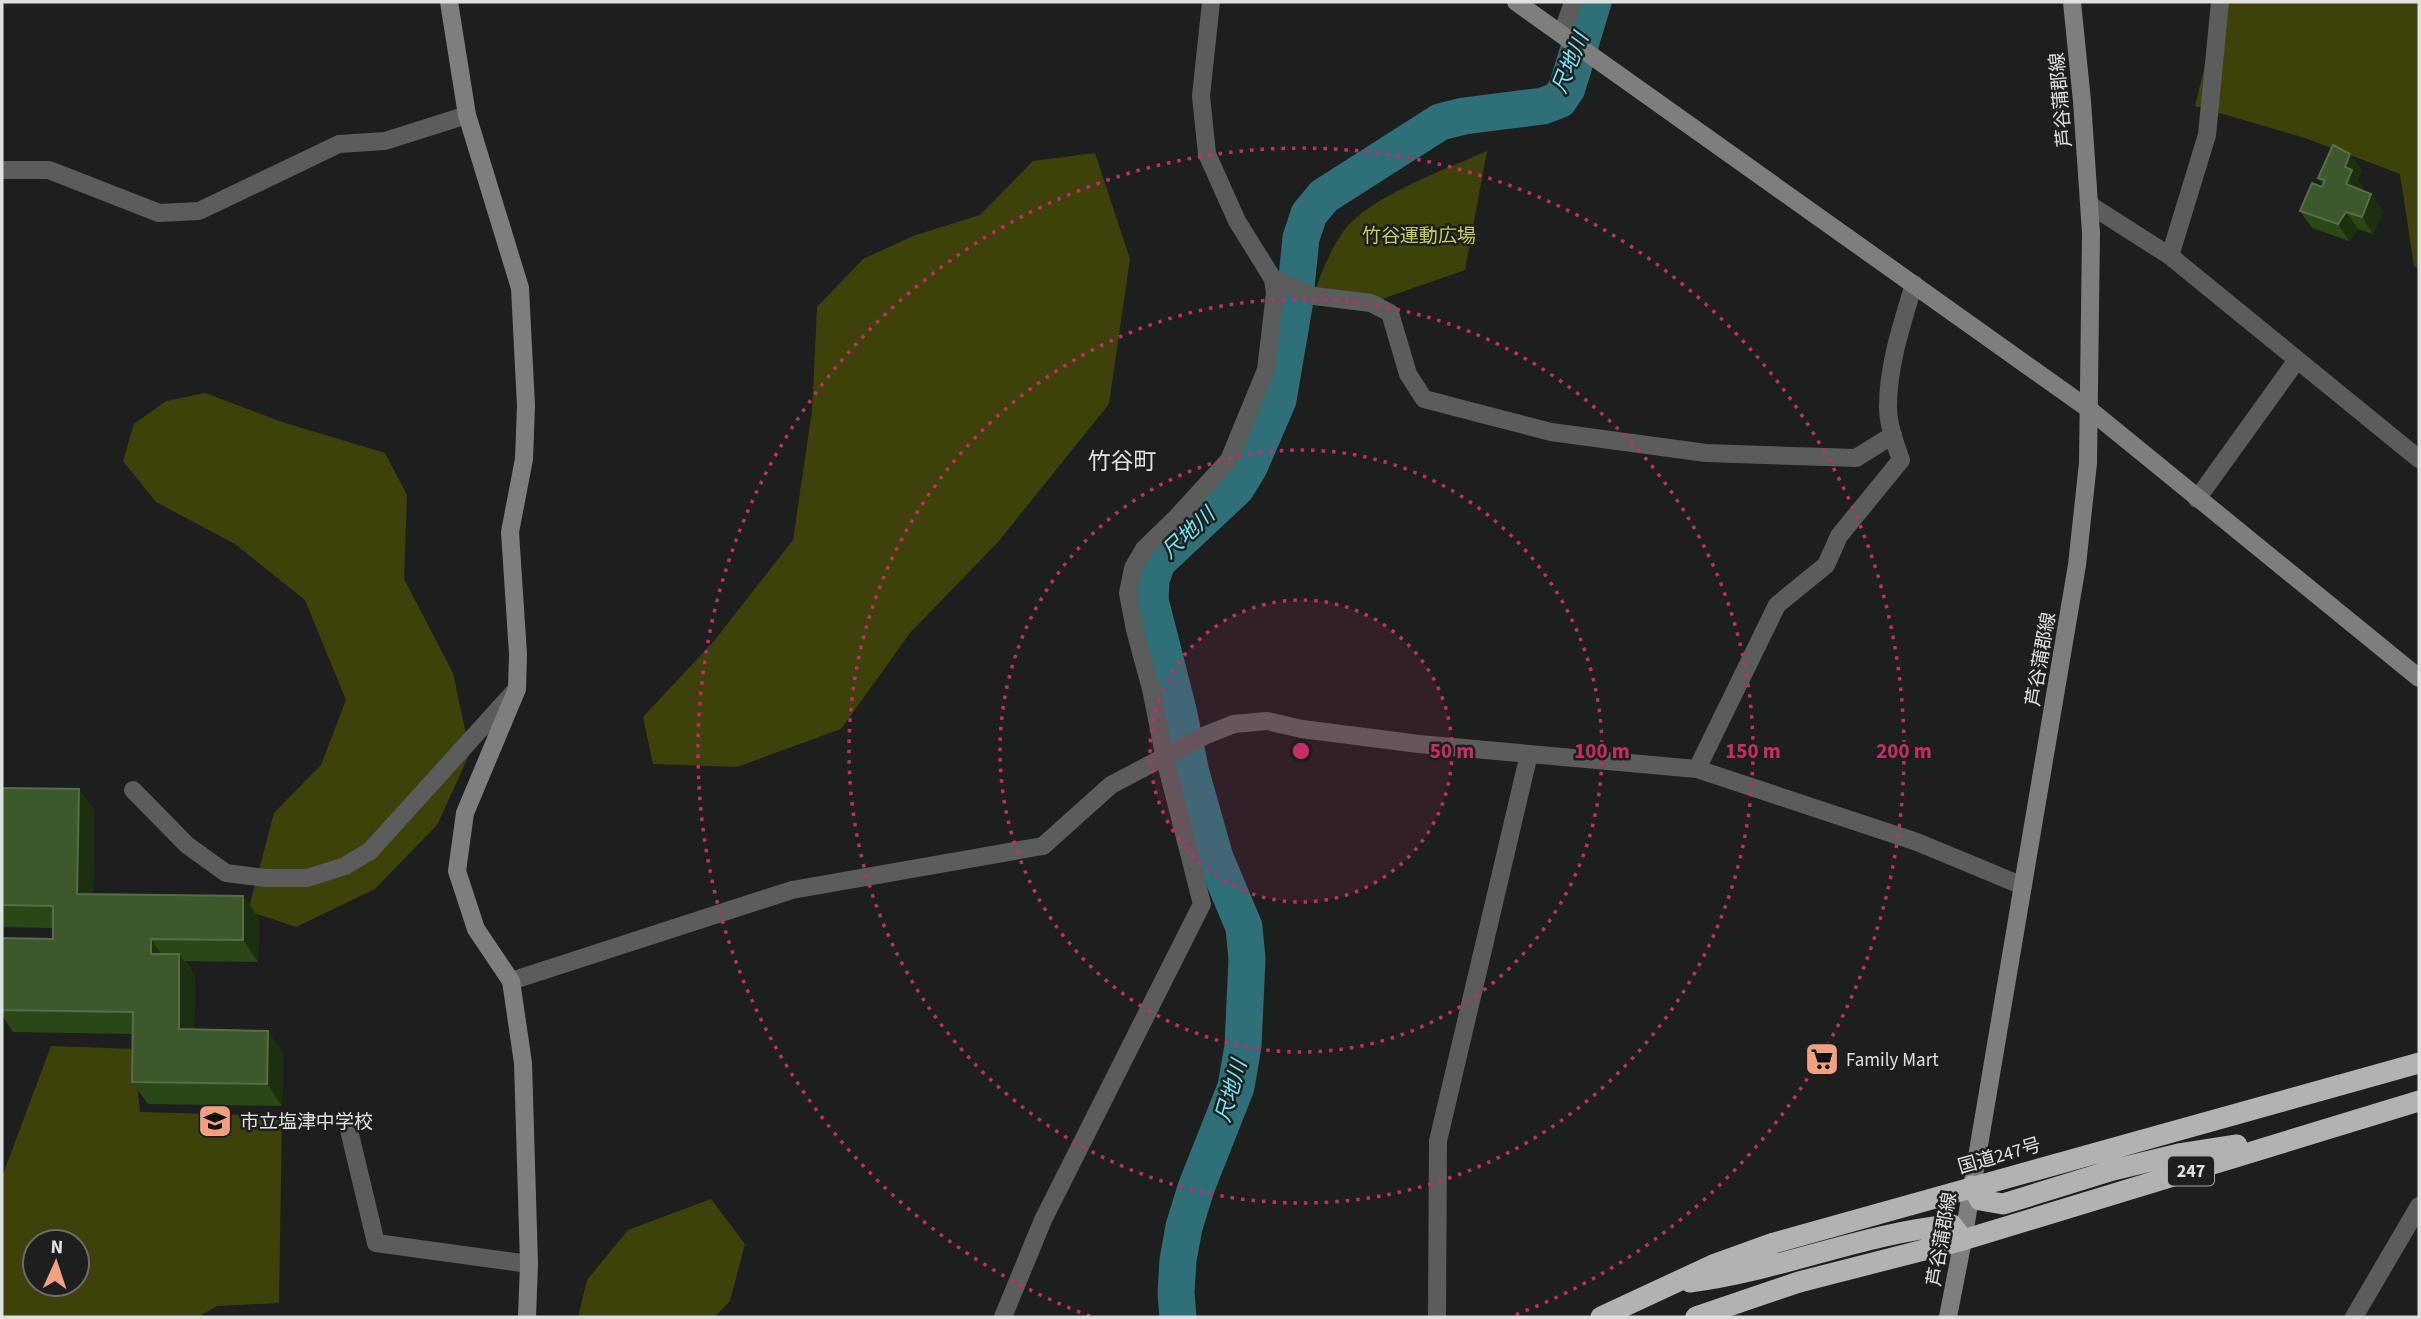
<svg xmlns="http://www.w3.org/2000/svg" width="2421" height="1319" font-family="'Source Sans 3','Noto Sans JP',sans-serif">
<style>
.green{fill:#3f410a;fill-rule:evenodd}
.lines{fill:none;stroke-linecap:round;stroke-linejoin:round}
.river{stroke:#2f6f77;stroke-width:37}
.street{stroke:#5b5c5c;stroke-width:18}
.secondary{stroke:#7d7f7f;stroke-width:18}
.highway{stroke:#b0b3b2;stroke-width:21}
.wall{fill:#2a4815}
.shaded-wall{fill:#1c3010}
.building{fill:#3d582b;stroke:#566e47;stroke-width:2}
.ring{fill:none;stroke:#c52c68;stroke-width:3.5;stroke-dasharray:3.5 7}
.labels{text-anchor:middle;stroke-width:5;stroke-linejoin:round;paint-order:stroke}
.shield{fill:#1d1f1e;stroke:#a5a7a6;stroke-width:2}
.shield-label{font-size:18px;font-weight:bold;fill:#dfe1e0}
.street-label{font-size:19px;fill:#dfe1e0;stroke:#1d1f1e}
.park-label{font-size:19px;fill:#c7ce5a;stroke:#1d1f1e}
.poi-label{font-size:19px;fill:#dfe1e0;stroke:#1d1f1e;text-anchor:start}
.water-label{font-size:21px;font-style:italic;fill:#6eeaf9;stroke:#1d1f1e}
.quarter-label{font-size:23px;fill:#dfe2e1;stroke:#1d1f1e}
.centre{fill:#c52c68;stroke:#1d1f1e;stroke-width:3.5}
.ring-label{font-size:21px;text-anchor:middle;font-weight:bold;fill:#c52c68;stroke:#1d1f1e;stroke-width:5;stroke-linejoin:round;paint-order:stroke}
</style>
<rect width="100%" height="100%" fill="#1d1f1e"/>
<path class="green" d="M 2220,2 L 2419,2 L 2419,269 L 2414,266 L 2400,174 L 2305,138 L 2195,106 Z
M 1487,151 L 1465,270 L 1376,301 L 1315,291 C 1322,271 1330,250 1343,232 C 1368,197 1447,169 1487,151 Z
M 1095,153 L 1130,259 L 1109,404 L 998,542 L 910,633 L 841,729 L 737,767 L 653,764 L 643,717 L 714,641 L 793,540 L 812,411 L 817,307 L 863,259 L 913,236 L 980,215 L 1033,161 Z
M 205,393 L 282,422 L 385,453 L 407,495 L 404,579 L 453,673 L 470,753 L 437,825 L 375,889 L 296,927 L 248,911 L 274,813 L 321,765 L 346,700 L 305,600 L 235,544 L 156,502 L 123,461 L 134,424 L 166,401 Z
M 51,1046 L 134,1049 L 140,1112 L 282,1116 L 279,1303 L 217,1306 L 198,1317 L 2,1317 L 2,1177 ZM 35,1242 L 77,1242 L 77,1284 L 35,1284 Z
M 711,1199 L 745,1244 L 730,1301 L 715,1317 L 578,1317 L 587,1280 L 628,1230 Z"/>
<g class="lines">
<path class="river" d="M 1178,1317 L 1176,1293 L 1178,1260 L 1184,1227 L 1196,1188 L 1236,1087 L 1243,1046 L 1247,959 L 1244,927 L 1215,858 L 1191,773 L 1178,710 L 1150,600 L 1151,580 L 1157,562 L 1236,488 L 1249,467 L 1278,400 L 1294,306 L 1301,238 L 1309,214 L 1324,196 L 1440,122 L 1464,116 L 1543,106 L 1559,100 L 1567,88 L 1593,2"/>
<path class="street" d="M 1562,34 L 1573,2
M 2,170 L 49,170 L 159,213 L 199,211 L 339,144 L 385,141 L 467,115
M 2090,205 L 2170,256 L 2419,459
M 2170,256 L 2207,135 L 2220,2
M 1273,279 L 1314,296 L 1371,303 L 1390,313 L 1408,374 L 1424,399 L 1551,432 L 1706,453 L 1856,458 L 1893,435
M 2197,499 L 2297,360
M 1697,769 L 1777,605 L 1826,565 L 1839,536 L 1901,460 C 1895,443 1888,425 1888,407 C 1888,365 1902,324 1914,284
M 133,790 L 187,845 L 226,873 L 266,878 L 307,878 L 345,866 L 370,851 L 514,692
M 511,981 L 792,890 L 1043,846 L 1111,785 L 1206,735 L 1234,724 L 1267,721 L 1302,729 L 1419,744 L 1697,769 L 1917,842 L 2023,886
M 348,1126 L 376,1243 L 529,1264
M 1003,1317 L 1043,1220 L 1202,904 L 1165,759 L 1151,689 L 1135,630 L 1128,593 L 1133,568 L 1144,549 L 1175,519 L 1229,460 L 1266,370 L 1275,293 L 1273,279 L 1237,221 L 1207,154 L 1201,96 L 1211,2
M 1437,1317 L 1438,1141 L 1529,754
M 2354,1317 L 2419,1206"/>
<path class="secondary" d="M 449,2 L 467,115 L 520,288 L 526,406 L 524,459 L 510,532 L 518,654 L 517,689 L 465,813 L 457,871 L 476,929 L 511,981 L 523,1063 L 529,1264 L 527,1317
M 1516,2 L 2090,410 L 2419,678
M 1948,1317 L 1963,1240 L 2077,565 L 2088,463 L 2091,233 L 2082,101 L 2072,2"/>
<path class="highway" d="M 1972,1186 L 1980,1200 L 2003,1204 L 2113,1170 L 2179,1154 L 2237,1145
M 1690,1282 C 1779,1271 1863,1233 1952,1225 L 1963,1240
M 1601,1317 L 1713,1265 L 1774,1243 L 2419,1063
M 1696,1317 L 1799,1282 L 1963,1240 L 2419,1101"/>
</g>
<path class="wall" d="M 2350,154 L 2362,171 L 2358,180 L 2363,187 L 2362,190 L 2383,211 L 2373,234 L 2358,229 L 2349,241 L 2312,228 L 2300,211 L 2322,187 L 2323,185 L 2318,178 Z
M 2,788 L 79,789 L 94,811 L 93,894 L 243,896 L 259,918 L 258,962 L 185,961 L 195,976 L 194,1030 L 283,1053 L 282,1106 L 148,1104 L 132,1082 L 133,1034 L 13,1032 L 2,1015 L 2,938 L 53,939 L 53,928 L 2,927 Z"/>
<path class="shaded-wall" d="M 2350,154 L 2362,171 L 2358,180 L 2363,187 L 2357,201 L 2346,184 L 2345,167 Z
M 2371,194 L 2383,211 L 2373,234 L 2362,217 Z
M 2346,212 L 2358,229 L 2349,241 L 2338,224 Z
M 79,789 L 94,811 L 93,916 L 77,894 Z
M 243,896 L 259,918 L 258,962 L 243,940 Z
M 151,939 L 166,961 L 151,954 Z
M 179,954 L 195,976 L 194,1052 L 179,1029 Z
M 268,1031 L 283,1053 L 282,1106 L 267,1084 Z"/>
<path class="building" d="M 2333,145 L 2350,154 L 2345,167 L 2352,170 L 2346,184 L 2371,194 L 2362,217 L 2346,212 L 2338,224 L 2300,211 L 2312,183 L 2322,187 L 2325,180 L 2318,178 Z
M 2,788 L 79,789 L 77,894 L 243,896 L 243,940 L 151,939 L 151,954 L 179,954 L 179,1029 L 268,1031 L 267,1084 L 132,1082 L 133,1012 L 2,1010 L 2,938 L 53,939 L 53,906 L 2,905 Z"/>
<circle cx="1301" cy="751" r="151" fill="#c52c68" fill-opacity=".12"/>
<g class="ring">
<circle cx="1301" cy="751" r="151"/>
<circle cx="1301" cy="751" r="301"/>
<circle cx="1301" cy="751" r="452"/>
<path d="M1090 1316A603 603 0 1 1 1512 1316"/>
</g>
<defs>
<g id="supermarket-square" transform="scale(1.75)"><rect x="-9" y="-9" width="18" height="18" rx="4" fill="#f2a080" stroke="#1d1f1e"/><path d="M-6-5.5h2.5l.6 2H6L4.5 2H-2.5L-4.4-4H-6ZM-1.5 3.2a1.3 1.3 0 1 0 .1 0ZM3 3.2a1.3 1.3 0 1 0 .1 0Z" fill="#111"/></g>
<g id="school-square" transform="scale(1.75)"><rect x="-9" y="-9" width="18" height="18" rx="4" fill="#f2a080" stroke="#1d1f1e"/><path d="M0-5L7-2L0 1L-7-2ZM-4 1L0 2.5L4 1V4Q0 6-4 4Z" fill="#111"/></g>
</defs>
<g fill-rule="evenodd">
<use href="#supermarket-square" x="1822" y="1059"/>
<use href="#school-square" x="215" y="1121"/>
</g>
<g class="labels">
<rect class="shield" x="2168" y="1156.5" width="46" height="29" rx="5"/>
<g class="shield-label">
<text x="2191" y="1177">247</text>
</g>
<g class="street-label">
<text transform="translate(2060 100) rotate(-95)" y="7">芦谷蒲郡線</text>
<text transform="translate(2040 659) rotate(-80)" y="7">芦谷蒲郡線</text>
<text transform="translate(1999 1155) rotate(-16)" y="7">国道247号</text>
<text transform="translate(1941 1239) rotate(-80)" y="7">芦谷蒲郡線</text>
</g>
<g class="park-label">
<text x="1419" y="242">竹谷運動広場</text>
</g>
<g class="poi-label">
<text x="1846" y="1066">Family Mart</text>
<text x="240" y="1128">市立塩津中学校</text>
</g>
<g class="water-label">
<text transform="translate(1570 63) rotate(-68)" y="7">尺地川</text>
<text transform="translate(1188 533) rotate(-43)" y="7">尺地川</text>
<text transform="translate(1231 1091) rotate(-74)" y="7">尺地川</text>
</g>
<g class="quarter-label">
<text x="1122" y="469">竹谷町</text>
</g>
</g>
<circle cx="1301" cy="751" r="10" class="centre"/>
<g class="ring-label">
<text x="1452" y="758">50 m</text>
<text x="1602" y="758">100 m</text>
<text x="1753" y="758">150 m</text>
<text x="1904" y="758">200 m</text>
</g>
<rect width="2421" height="1319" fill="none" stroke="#dfe1e0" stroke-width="7"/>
<g transform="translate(56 1263) rotate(3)"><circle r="33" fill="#1d1f1e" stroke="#6b6d6c" stroke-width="2"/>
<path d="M0-5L12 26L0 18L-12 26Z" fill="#f2a080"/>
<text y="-10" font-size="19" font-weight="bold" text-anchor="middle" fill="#dfe1e0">N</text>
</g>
</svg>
